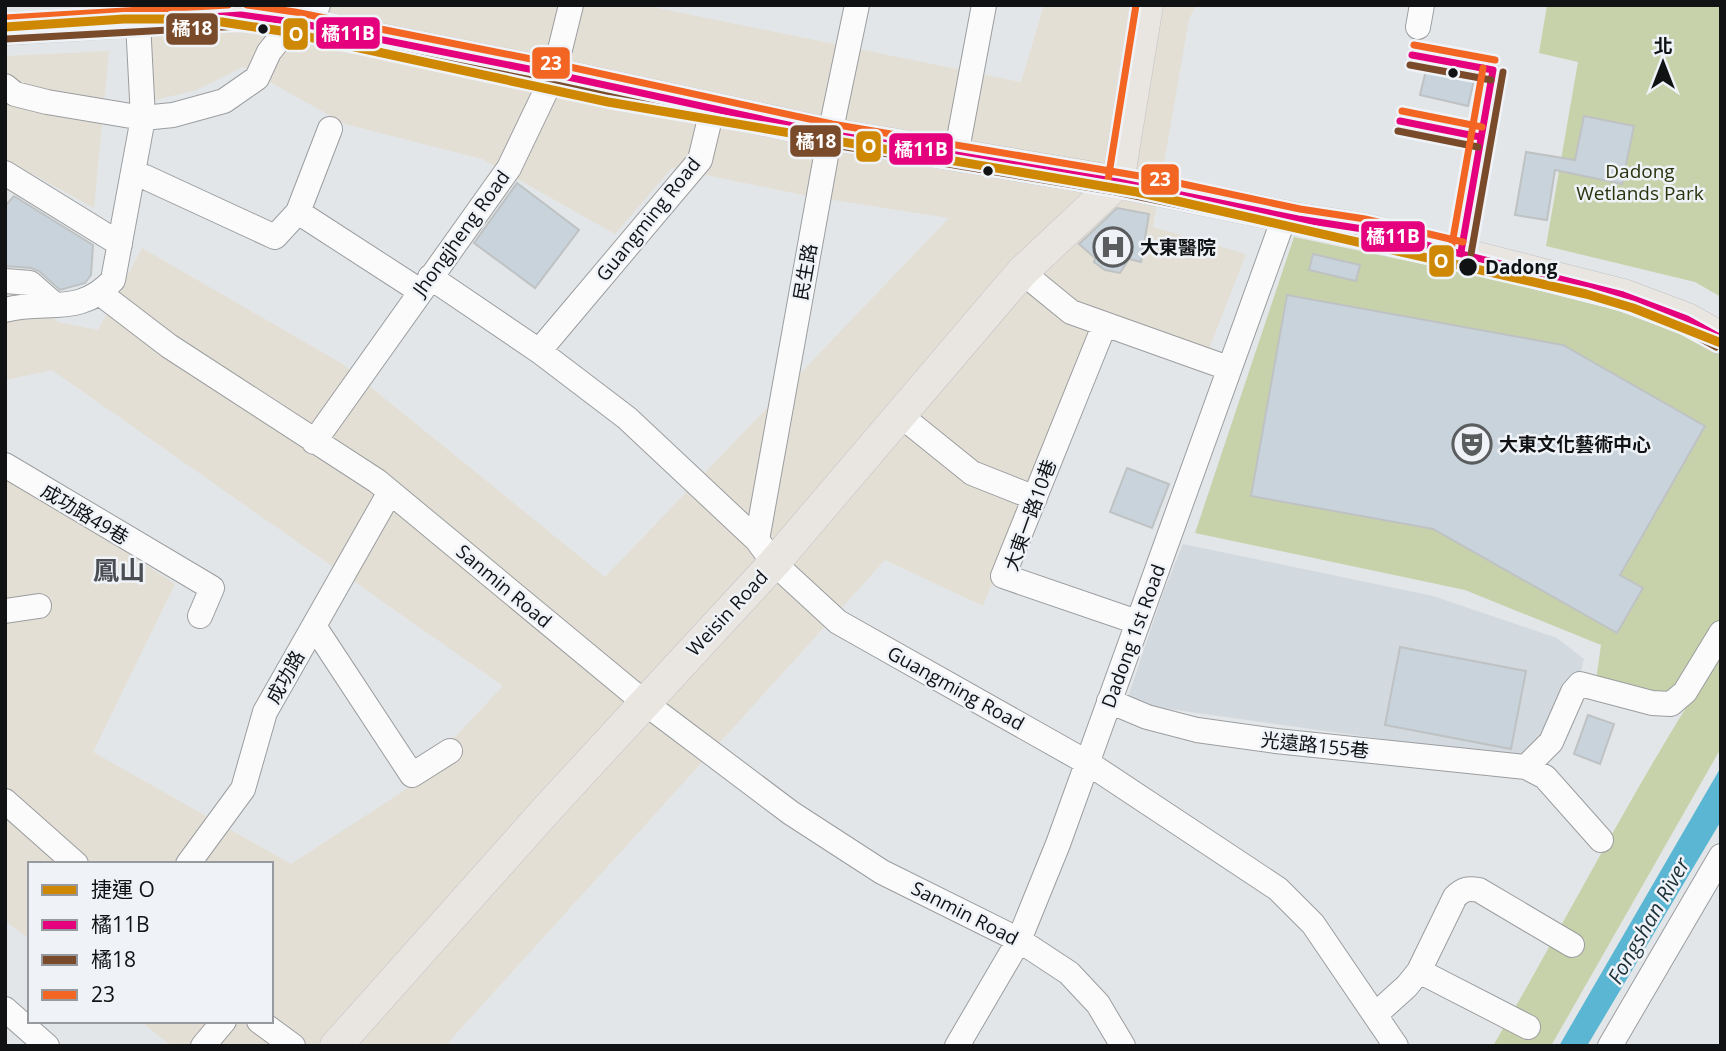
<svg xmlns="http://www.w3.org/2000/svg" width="1726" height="1051" font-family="'Open Sans','Noto Sans TC',sans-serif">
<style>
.commercial{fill:#e4dfd5}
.built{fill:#d2d9df}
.green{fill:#c8d2aa}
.water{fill:#5ab6d2}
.building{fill:#c8d3db;stroke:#bfc2c3;stroke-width:2}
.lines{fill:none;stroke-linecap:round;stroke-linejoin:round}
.minor-casing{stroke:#9b9d9f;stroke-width:26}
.major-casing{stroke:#c0c2c4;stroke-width:33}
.minor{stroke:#fbfbfc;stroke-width:24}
.major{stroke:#e9e6e1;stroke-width:32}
.bus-1-casing{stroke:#eff3f8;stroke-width:12}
.bus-2-casing{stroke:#eff3f8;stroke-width:12}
.bus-3-casing{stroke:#eff3f8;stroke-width:12}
.bus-1{stroke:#e5007d;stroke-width:7}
.bus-2{stroke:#7a4b2a;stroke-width:7}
.bus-3{stroke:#f26522;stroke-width:7}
.metro-1-casing{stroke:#eff3f8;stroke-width:14}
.metro-1{stroke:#cf8804;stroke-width:9}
.bus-dot{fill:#111214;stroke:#eff3f8;stroke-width:2.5}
.labels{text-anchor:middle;stroke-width:5;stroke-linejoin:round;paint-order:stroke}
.park-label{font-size:19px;fill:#2c330c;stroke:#eff3f8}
.street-label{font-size:19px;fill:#111214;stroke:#eff3f8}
.poi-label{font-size:19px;font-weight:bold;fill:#111214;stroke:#eff3f8;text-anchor:start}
.stop-label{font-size:19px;font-weight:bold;fill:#111214;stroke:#eff3f8;text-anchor:start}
.water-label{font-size:21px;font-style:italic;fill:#1d3139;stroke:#eff3f8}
.district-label{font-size:26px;font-weight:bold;fill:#4b4f53;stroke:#eff3f8}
.line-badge{stroke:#eff3f8;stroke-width:2.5}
.badge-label{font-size:19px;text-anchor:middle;font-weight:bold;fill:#fff}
</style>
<rect width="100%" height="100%" fill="#e3e6e8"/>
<path class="commercial" d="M 151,5 L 643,5 L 1021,82 L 1044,5 L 1196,5 L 1189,19 L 1153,227 L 1246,254 L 1209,349 L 1102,313 L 983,606 L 885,560 L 445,1046 L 172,1046 L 140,1021 L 271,1021 L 271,864 L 30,864 L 30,939 L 5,921 L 5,473 L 175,584 L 93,752 L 291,864 L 405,790 L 503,686 L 52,370 L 5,380 L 5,292 L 31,297 L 58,322 L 98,330 L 142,248 L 341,363 L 605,577 L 949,218 L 808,196 L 672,168 L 615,234 L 482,159 L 345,124 L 243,67 L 197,90 L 138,104 Z
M 109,51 L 94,208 L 5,159 L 5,56 Z"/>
<path class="built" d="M 1183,544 L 1433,596 L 1557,638 L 1584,659 L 1566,733 L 1541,761 L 1126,703 L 1163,593 Z"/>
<path class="green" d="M 1547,5 L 1721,5 L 1721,297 L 1695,282 L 1546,246 L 1578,62 L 1539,53 Z
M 1294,237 L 1640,310 L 1721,354 L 1721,748 L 1551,1046 L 1493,1046 C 1560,931 1620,814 1690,701 L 1594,695 L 1601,645 L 1465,590 L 1195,533 Z"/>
<path class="water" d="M 1721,767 L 1721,821 L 1587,1046 L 1559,1046 Z"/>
<path class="building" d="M 1427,66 L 1475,76 L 1468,106 L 1420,95 Z
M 1584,116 L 1634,126 L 1622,184 L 1555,170 L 1547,220 L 1515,215 L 1526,152 L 1575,160 Z
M 517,183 L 579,230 L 535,288 L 474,243 Z
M 14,196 L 93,245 L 91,275 L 85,283 L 60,290 L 39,271 L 31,268 L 5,266 L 5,206 Z
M 1117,208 L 1149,214 L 1141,262 L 1129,259 L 1120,273 L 1105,270 L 1094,262 L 1095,258 L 1079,244 Z
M 1313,254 L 1360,265 L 1356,281 L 1309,270 Z
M 1287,295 L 1563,345 L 1705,426 L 1620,575 L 1643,588 L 1617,633 L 1433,529 L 1251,496 Z
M 1127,468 L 1169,484 L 1152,528 L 1110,512 Z
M 1400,647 L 1526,671 L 1511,749 L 1385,725 Z
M 1588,715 L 1614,724 L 1600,764 L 1574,754 Z"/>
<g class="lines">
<g class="minor-casing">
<path id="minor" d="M 1418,27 L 1422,5
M 5,86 L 15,94 L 47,102 L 143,118 L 173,115 L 224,101 L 257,78 L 269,52 L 293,22 L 318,5
M 330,129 L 298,212 L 420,291
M 956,155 L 984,5
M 5,173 L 120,244
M 132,177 L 145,177 L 275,237 L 298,212
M 1022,272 L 1071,312 L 1228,368
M 430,277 L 539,351 L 627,418 L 757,540 L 774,563 L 838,622 L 1088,763 L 1278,889 L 1313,924 L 1396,1046
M 5,281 L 30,283 L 55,305
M 101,294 L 169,346 L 377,481 L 645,703 L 791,813 L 882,872 L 1019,940 L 1069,973 L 1098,1004 L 1123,1046
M 5,310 C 46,299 80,317 113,280 L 143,118 L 138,22
M 1104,326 L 1003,576 L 1137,622
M 539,351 L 700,160 L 712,110
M 900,415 L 972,473 L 1035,498
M 314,442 L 509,168 L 554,74 L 571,5
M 5,465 L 212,588 L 200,616
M 757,540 L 830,134 L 857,5
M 5,611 L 39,606
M 314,626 L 412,775 L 450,751
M 1109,701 L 1147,717 L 1197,730 L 1276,741 L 1526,767 L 1545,777 L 1601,840
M 1526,767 L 1551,742 L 1573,692 L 1580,684 L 1652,703 L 1671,704 L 1685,692 L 1721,633
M 5,801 L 76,864
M 188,864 L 243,789 L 265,712 L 390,492
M 1419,971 L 1528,1027
M 5,1009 L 47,1046
M 1375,1015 L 1407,986 L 1419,971 L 1455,897 C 1463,889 1468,888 1479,890 L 1572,945
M 259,1021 L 293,1046
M 203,1046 L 224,1021
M 957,1046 L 1019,940 L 1058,844 L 1285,215
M 1610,1046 L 1721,856"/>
</g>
<g class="major-casing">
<path id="major" d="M 5,29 L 241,15 L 293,22 L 554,74 L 830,134 L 1118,182 L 1298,219 L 1363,229 L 1623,295 L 1687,319 L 1721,338
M 1118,182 L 1147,5
M 336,1046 L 549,807 L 774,563 L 1022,272 L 1118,182"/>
</g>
<use href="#minor" class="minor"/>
<use href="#major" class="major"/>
<g class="bus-1-casing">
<path id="bus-1" d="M 5,29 L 241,15 L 293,22 L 554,74 L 830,134 L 1118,182 L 1298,219 L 1363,229 L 1623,295 L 1687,319 L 1721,338
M 1412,55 L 1493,70
M 1400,121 L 1480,137
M 1461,252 L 1493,70"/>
</g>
<g class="bus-2-casing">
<path id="bus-2" d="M 6,39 L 241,26 L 291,32 L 552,84 L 828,144 L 1116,192 L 1296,229 L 1361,239 L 1620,305 L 1683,329 L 1716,347
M 1410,65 L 1491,80
M 1398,131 L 1478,147
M 1471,254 L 1503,72"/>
</g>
<g class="bus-3-casing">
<path id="bus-3" d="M 247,5 L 295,12 L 556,64 L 832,124 L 1169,181 L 1300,209 L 1365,219 L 1463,242
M 5,18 L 228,5
M 1414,45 L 1495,60
M 1402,111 L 1482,127
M 1108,180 L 1136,5
M 1451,250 L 1483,68"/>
</g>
<use href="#bus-1" class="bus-1"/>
<use href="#bus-2" class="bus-2"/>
<use href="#bus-3" class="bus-3"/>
<g class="metro-1-casing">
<path id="metro-1" d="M 5,27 L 124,19 L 163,19 L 222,22 L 281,31 L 608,102 L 1137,192 L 1586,294 L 1633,308 L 1721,343"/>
</g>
<use href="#metro-1" class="metro-1"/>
</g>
<defs>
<g id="hospital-ring" transform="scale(2.0125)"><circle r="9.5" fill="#eff3f8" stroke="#5a5c5e" stroke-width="1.5"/><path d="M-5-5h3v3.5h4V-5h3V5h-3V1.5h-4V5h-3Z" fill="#5a5c5e"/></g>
<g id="theatre-ring" transform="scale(2.0125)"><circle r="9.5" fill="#eff3f8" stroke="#5a5c5e" stroke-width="1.5"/><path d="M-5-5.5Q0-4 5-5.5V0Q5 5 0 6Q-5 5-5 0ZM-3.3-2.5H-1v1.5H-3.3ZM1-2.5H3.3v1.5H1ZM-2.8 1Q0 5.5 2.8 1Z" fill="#5a5c5e"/></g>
</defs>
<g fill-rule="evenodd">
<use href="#hospital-ring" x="1113" y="247"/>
<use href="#theatre-ring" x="1472" y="444"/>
</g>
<g class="bus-dot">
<circle cx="263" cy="29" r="6"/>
<circle cx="1453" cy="73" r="6"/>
<circle cx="988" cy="171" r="6"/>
<circle cx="1468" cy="267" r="10"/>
</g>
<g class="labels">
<g class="park-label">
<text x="1640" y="178">Dadong<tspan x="1640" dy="22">Wetlands Park</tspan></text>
</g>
<g class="street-label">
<text transform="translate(648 219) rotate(-51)" y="7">Guangming Road</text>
<text transform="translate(461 233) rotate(-54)" y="7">Jhongjheng Road</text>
<text transform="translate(805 272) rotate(-80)" y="7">民生路</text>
<text transform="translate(85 514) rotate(31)" y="7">成功路49巷</text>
<text transform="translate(1030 515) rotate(-70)" y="7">大東一路10巷</text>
<text transform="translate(504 586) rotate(40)" y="7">Sanmin Road</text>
<text transform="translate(727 613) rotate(-47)" y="7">Weisin Road</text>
<text transform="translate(1133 636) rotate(-70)" y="7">Dadong 1st Road</text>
<text transform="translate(285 677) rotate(-61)" y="7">成功路</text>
<text transform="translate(956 688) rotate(29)" y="7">Guangming Road</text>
<text transform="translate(1315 745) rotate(6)" y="7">光遠路155巷</text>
<text transform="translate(965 913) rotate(27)" y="7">Sanmin Road</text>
</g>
<g class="poi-label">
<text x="1140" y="254">大東醫院</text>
<text x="1499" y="451">大東文化藝術中心</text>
</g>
<g class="stop-label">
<text x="1485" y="274">Dadong</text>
</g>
<g class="water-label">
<text transform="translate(1649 921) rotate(-60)" y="7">Fongshan River</text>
</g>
<g class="district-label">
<text x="119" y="580">鳳山</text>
</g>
</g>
<g class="line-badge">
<rect x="165" y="12" width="54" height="34" rx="7" fill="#7a4b2a"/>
<rect x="315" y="16" width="66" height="34" rx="7" fill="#e5007d"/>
<rect x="282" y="17" width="27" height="34" rx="7" fill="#cf8804"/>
<rect x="531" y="46" width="40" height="34" rx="7" fill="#f26522"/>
<rect x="789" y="124" width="53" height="34" rx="7" fill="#7a4b2a"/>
<rect x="855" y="130" width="27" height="33" rx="7" fill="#cf8804"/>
<rect x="888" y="132" width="66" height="34" rx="7" fill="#e5007d"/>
<rect x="1140" y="163" width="40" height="33" rx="7" fill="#f26522"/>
<rect x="1360" y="220" width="66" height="33" rx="7" fill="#e5007d"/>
<rect x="1428" y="244" width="27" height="34" rx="7" fill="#cf8804"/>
</g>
<g class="badge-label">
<text x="192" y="35">橘18</text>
<text x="348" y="40">橘11B</text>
<text x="296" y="41">O</text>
<text x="551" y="70">23</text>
<text x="816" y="148">橘18</text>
<text x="869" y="153">O</text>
<text x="921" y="156">橘11B</text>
<text x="1160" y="186">23</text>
<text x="1393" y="243">橘11B</text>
<text x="1441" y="268">O</text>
</g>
<rect width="1726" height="1051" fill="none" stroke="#111214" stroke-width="14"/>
<rect x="28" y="862" width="245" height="161" fill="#eff3f8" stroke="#96999d" stroke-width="2"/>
<rect x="42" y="885" width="35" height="10" fill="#cf8804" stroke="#96999d" stroke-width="2"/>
<text x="91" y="897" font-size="21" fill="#111214">捷運 O</text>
<rect x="42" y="920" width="35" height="10" fill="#e5007d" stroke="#96999d" stroke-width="2"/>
<text x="91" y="932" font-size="21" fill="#111214">橘11B</text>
<rect x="42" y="955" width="35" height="10" fill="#7a4b2a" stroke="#96999d" stroke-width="2"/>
<text x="91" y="967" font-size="21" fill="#111214">橘18</text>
<rect x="42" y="990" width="35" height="10" fill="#f26522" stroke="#96999d" stroke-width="2"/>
<text x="91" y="1002" font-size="21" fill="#111214">23</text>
<g transform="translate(1663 63)" stroke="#eff3f8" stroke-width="5" paint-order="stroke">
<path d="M0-5L12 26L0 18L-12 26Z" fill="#111214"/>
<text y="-10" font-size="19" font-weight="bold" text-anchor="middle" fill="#111214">北</text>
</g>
</svg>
